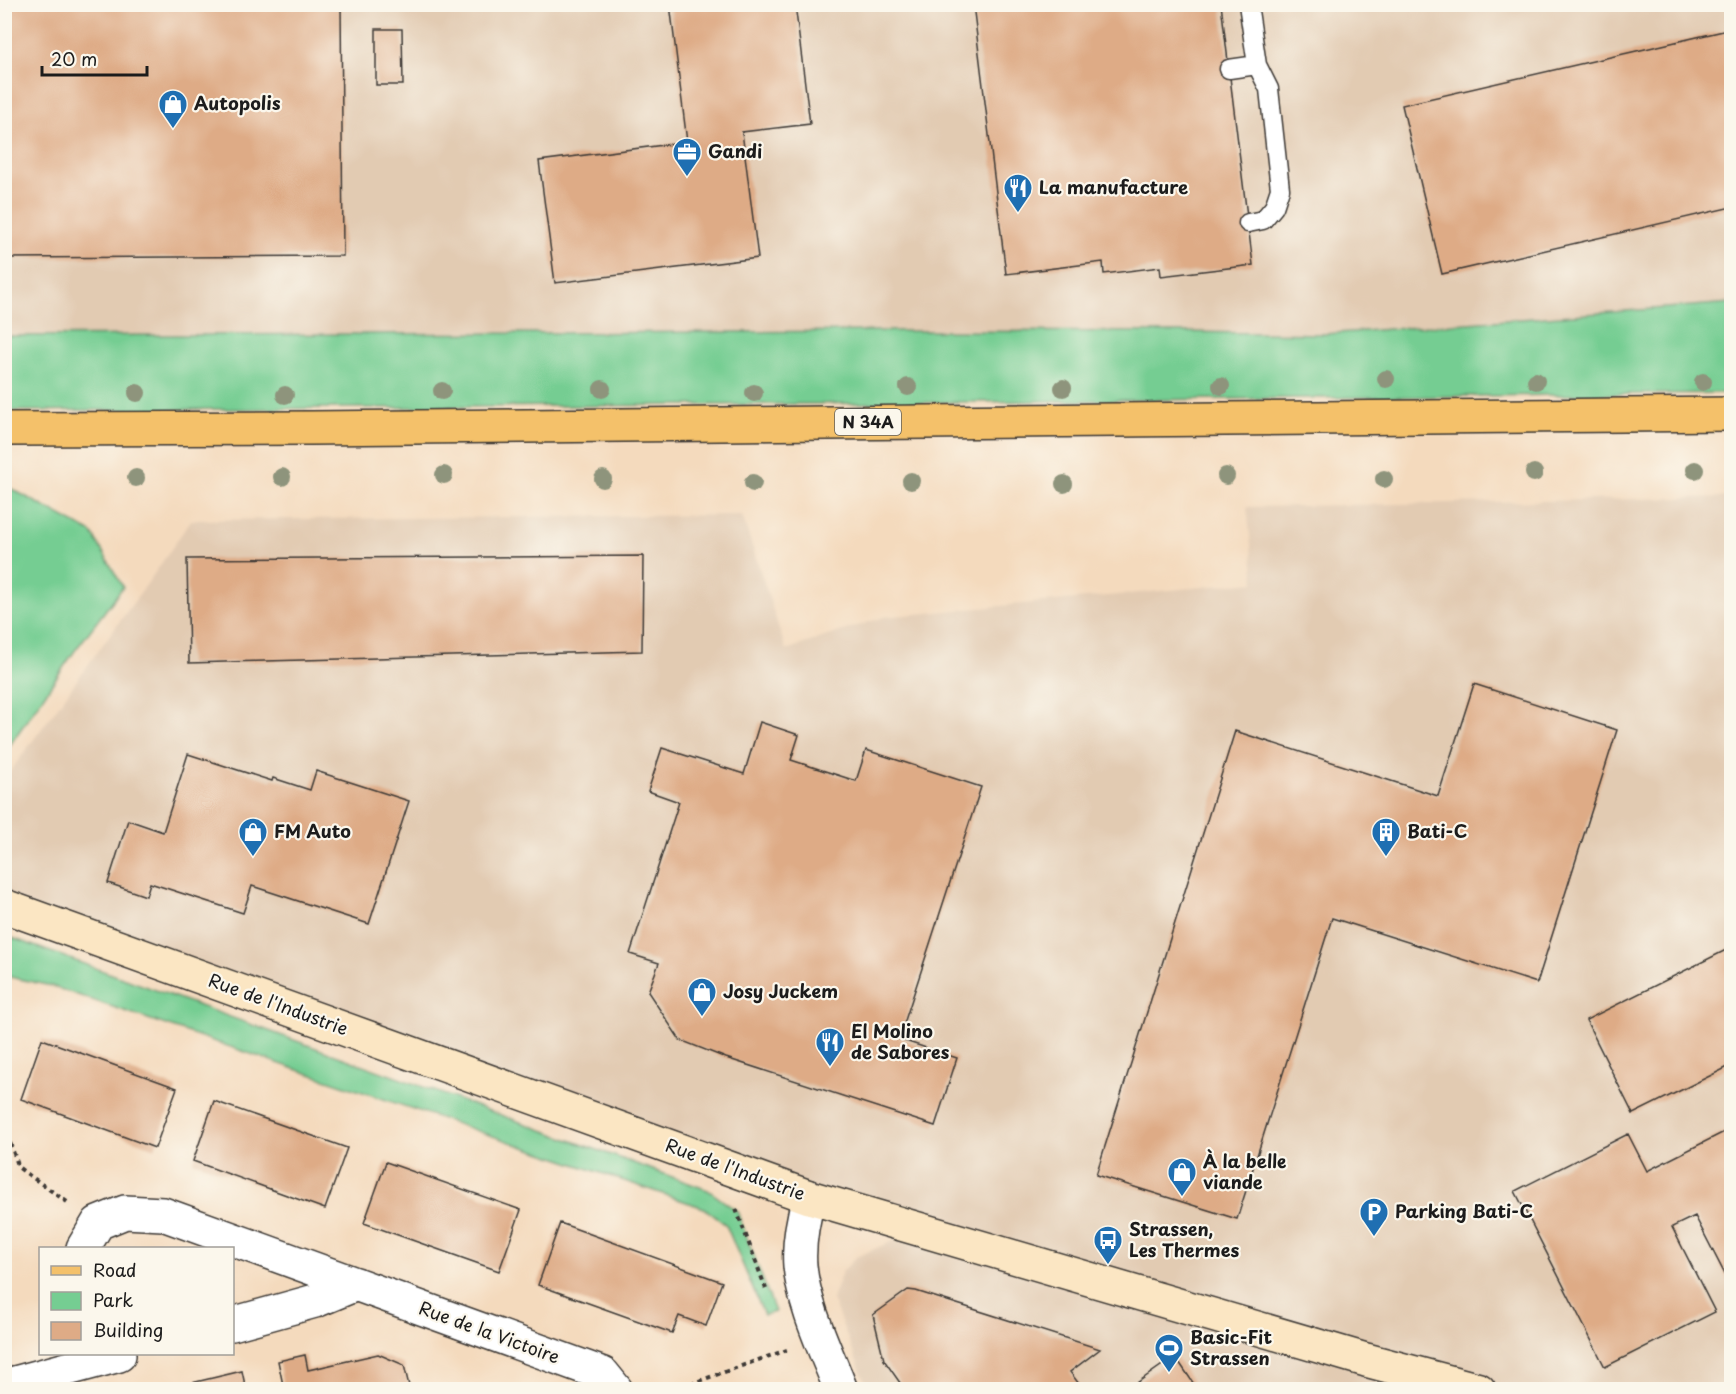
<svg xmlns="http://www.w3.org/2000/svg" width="1736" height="1394" font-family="'Playpen Sans',sans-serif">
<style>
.built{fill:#e2cbb2}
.green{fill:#75cd92;stroke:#487457;stroke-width:1.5}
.building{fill:#deab86}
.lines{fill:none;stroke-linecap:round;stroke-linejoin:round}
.lane-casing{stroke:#3c3834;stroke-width:21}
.street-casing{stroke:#3c3834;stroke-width:36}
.secondary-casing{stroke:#3c3834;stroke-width:36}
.primary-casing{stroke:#3c3834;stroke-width:36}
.path{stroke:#3c3834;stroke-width:4;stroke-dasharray:4.5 4.5;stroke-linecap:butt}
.lane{stroke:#fff;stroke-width:18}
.street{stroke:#fff;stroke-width:33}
.secondary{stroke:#fbe6c3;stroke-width:33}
.primary{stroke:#f4c16a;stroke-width:33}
.tree{fill:#8e947b}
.labels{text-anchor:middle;stroke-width:4.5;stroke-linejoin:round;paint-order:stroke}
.shield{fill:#fbf7ec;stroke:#5f5e5a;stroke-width:1.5}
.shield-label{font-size:16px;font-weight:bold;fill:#1c1c1c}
.poi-label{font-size:18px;font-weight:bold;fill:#1c1c1c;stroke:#fbf7ec;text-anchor:start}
.street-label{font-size:18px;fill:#1c1c1c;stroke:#fbf7ec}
</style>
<rect width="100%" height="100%" fill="#fbf7ec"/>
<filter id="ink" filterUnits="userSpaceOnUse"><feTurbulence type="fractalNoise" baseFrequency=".0167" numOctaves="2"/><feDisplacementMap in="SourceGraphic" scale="12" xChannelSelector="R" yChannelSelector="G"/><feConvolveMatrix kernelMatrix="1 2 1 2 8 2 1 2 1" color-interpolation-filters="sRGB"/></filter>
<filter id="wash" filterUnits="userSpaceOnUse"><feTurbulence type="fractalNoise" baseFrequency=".008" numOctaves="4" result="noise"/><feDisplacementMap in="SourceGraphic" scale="24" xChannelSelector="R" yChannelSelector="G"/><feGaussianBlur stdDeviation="1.35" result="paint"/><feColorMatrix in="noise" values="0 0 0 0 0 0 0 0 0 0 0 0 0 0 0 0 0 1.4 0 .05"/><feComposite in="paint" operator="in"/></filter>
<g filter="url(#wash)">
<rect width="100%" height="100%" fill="#f4dabd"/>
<path class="built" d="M 4,5 L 1731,5 L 1731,303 L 1325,334 L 1183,332 L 901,331 L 5,336 Z
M 1731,497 L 1731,1389 L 868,1389 L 832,1299 L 842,1272 L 856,1257 L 918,1230 L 5,906 L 5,779 L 152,577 L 191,520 L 742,515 L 786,650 L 884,617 L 1255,582 L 1247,507 Z"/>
<path class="green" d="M 1731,303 L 1731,393 L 804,404 L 5,411 L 5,336 L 901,331 L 1183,332 L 1325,334 Z
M 12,489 L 92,533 L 123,587 L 74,652 L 5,752 L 4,490 Z
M 4,935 L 708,1190 L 737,1211 L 775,1312 L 764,1315 L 726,1225 L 704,1208 L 51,986 L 5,976 Z"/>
<g id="blocks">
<path class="building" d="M 4,4 L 341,4 L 343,256 L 4,258 Z
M 670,4 L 795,4 L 810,124 L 742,132 L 758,258 L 555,283 L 539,161 L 687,142 Z
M 973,4 L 1221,4 L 1253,265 L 1161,276 L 1160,267 L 1104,274 L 1103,262 L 1006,274 Z
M 376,29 L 402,29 L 403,85 L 376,85 Z
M 1732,29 L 1732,207 L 1442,274 L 1402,105 Z
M 643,556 L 642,651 L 189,663 L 187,559 Z
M 1474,684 L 1617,730 L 1537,983 L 1332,918 L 1237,1219 L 1096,1175 L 1235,731 L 1438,796 Z
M 760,722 L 799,735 L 791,760 L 856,781 L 866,750 L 981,787 L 899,1039 L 957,1058 L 935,1126 L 726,1058 L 680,1040 L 648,992 L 659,963 L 630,954 L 679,802 L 648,791 L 662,748 L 744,774 Z
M 188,754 L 272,781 L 273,778 L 310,790 L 316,771 L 409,801 L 369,924 L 252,886 L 243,913 L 150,883 L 146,896 L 108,883 L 128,820 L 163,832 Z
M 1732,947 L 1732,1065 L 1633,1114 L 1586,1020 Z
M 42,1039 L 177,1088 L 155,1148 L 21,1099 Z
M 214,1101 L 347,1148 L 325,1209 L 193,1161 Z
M 1732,1128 L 1732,1288 L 1695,1216 L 1672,1227 L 1715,1312 L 1605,1367 L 1515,1191 L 1628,1134 L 1647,1171 Z
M 386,1162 L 521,1210 L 499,1271 L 364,1223 Z
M 560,1223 L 722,1282 L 706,1326 L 679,1316 L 672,1333 L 538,1285 Z
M 908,1290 L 916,1291 L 1100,1349 L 1070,1372 L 1082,1388 L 1080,1390 L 905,1390 L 884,1360 L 873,1315 Z
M 378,1354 L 404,1365 L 410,1390 L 284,1390 L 278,1361 L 305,1355 L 308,1370 Z
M 1175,1356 L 1198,1390 L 1127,1390 Z
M 242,1371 L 246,1390 L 166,1390 L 166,1389 Z"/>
</g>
</g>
<g filter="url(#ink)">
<use href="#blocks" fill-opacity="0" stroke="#3c3834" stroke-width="1.5"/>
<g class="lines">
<g class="lane-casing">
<path id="lane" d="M 1229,69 L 1257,65
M 1248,223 L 1263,220 L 1274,207 L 1280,189 L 1269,89 L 1257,65 L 1248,4"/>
</g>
<g class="street-casing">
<path id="street" d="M 809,1197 C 803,1219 798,1242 800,1266 C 804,1307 826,1351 841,1390
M 83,1248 L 98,1223 L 125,1212 L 163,1214 L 603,1374 L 616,1390
M 232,1324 L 315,1301 L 356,1284
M 4,1386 L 119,1355"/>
</g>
<g class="secondary-casing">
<path id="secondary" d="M 4,906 L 809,1197 L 1366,1360 L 1479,1390"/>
</g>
<g class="primary-casing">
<path id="primary" d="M 4,429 L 311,428 L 1732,414"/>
</g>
<path class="path" d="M 4,1126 L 19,1168 L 70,1204
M 736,1209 L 766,1289
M 673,1390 L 787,1350"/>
<use href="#lane" class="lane"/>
<use href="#street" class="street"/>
<use href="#secondary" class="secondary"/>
<use href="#primary" class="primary"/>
</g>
<g class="tree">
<circle cx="1386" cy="379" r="9"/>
<circle cx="1536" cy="381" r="9"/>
<circle cx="1703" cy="382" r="9"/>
<circle cx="1221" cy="386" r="9"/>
<circle cx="908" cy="387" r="9"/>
<circle cx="1063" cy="388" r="9"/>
<circle cx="602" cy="389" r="9"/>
<circle cx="442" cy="391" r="9"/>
<circle cx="137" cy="393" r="9"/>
<circle cx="754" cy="393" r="9"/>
<circle cx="285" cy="395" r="9"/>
<circle cx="1695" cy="470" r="9"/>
<circle cx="1534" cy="473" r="9"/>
<circle cx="444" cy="475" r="9"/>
<circle cx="1226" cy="476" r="9"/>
<circle cx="282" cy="477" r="9"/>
<circle cx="136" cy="478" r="9"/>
<circle cx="603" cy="479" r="9"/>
<circle cx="1384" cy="479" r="9"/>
<circle cx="911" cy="481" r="9"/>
<circle cx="753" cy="483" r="9"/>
<circle cx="1064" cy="484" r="9"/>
</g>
</g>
<defs>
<g id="shop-pin" transform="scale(1.5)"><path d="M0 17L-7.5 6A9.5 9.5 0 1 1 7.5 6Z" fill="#1f6fb2" stroke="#fbf7ec"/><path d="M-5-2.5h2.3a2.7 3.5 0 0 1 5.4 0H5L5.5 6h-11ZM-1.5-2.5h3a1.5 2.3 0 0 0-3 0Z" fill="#fff"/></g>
<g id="office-pin" transform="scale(1.5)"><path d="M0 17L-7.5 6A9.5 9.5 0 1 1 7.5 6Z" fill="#1f6fb2" stroke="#fbf7ec"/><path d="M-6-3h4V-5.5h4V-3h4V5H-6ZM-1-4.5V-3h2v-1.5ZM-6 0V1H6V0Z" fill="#fff"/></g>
<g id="restaurant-pin" transform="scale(1.5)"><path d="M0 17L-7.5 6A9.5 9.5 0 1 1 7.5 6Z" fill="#1f6fb2" stroke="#fbf7ec"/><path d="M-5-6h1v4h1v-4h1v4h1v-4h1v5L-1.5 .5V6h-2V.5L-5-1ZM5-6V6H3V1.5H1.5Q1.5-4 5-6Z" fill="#fff"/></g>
<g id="building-pin" transform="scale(1.5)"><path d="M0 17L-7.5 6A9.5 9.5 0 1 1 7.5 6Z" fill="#1f6fb2" stroke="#fbf7ec"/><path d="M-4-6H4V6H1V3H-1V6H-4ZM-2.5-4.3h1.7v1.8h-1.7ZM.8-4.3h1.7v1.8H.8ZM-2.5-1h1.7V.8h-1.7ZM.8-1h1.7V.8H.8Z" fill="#fff"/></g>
<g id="parking-pin" transform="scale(1.5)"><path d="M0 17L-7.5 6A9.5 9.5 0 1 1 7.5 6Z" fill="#1f6fb2" stroke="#fbf7ec"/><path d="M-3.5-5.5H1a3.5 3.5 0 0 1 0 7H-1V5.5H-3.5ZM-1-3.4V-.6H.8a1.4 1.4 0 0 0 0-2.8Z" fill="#fff"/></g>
<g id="bus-pin" transform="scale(1.5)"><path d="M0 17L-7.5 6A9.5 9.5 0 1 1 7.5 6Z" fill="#1f6fb2" stroke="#fbf7ec"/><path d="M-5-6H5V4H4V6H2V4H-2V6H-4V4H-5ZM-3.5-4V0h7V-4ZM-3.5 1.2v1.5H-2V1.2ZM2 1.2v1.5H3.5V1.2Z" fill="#fff"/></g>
<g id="stadium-pin" transform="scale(1.5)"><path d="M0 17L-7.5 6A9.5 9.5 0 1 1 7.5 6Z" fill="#1f6fb2" stroke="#fbf7ec"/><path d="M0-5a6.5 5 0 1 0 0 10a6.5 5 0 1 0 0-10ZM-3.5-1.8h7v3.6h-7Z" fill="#fff"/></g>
</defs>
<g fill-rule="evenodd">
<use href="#shop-pin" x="173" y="104"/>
<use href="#office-pin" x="687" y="152"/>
<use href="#restaurant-pin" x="1018" y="188"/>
<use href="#shop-pin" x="253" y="832"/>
<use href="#building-pin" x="1386" y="832"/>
<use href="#shop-pin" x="702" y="992"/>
<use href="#restaurant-pin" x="830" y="1042"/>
<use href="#shop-pin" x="1182" y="1172"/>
<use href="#parking-pin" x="1374" y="1212"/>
<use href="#bus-pin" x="1108" y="1240"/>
<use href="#stadium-pin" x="1169" y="1348"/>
</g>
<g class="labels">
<rect class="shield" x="835" y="409" width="66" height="26" rx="4.5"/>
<g class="shield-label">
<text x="868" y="428">N 34A</text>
</g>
<g class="poi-label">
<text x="194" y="110">Autopolis</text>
<text x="708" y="158">Gandi</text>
<text x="1039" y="194">La manufacture</text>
<text x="274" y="838">FM Auto</text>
<text x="1407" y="838">Bati-C</text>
<text x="723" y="998">Josy Juckem</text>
<text x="851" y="1038">El Molino<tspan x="851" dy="21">de Sabores</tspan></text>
<text x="1203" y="1168">À la belle<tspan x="1203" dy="21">viande</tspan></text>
<text x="1395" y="1218">Parking Bati-C</text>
<text x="1129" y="1236">Strassen,<tspan x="1129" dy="21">Les Thermes</tspan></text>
<text x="1190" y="1344">Basic-Fit<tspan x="1190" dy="21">Strassen</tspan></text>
</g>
<g class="street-label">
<text transform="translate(278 1005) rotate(20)" y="6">Rue de l'Industrie</text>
<text transform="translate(735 1170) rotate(20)" y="6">Rue de l'Industrie</text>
<text transform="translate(489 1333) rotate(20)" y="6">Rue de la Victoire</text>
</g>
</g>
<rect width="1736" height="1394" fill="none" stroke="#fbf7ec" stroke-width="24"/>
<rect x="39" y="1247" width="195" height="108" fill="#fbf7ec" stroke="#a29f99" stroke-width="1.5"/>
<rect x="51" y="1266" width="30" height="9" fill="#f4c16a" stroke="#a29f99" stroke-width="1.5"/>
<text x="93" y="1277" font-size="18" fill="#1c1c1c">Road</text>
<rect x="51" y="1292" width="30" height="18" fill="#75cd92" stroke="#a29f99" stroke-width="1.5"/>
<text x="93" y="1307" font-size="18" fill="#1c1c1c">Park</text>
<rect x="51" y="1322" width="30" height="18" fill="#deab86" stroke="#a29f99" stroke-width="1.5"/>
<text x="93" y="1337" font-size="18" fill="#1c1c1c">Building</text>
<path d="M42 66v9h105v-9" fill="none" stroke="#1c1c1c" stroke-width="3"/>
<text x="51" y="66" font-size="18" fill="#1c1c1c" stroke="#fbf7ec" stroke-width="4.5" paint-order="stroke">20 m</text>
</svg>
